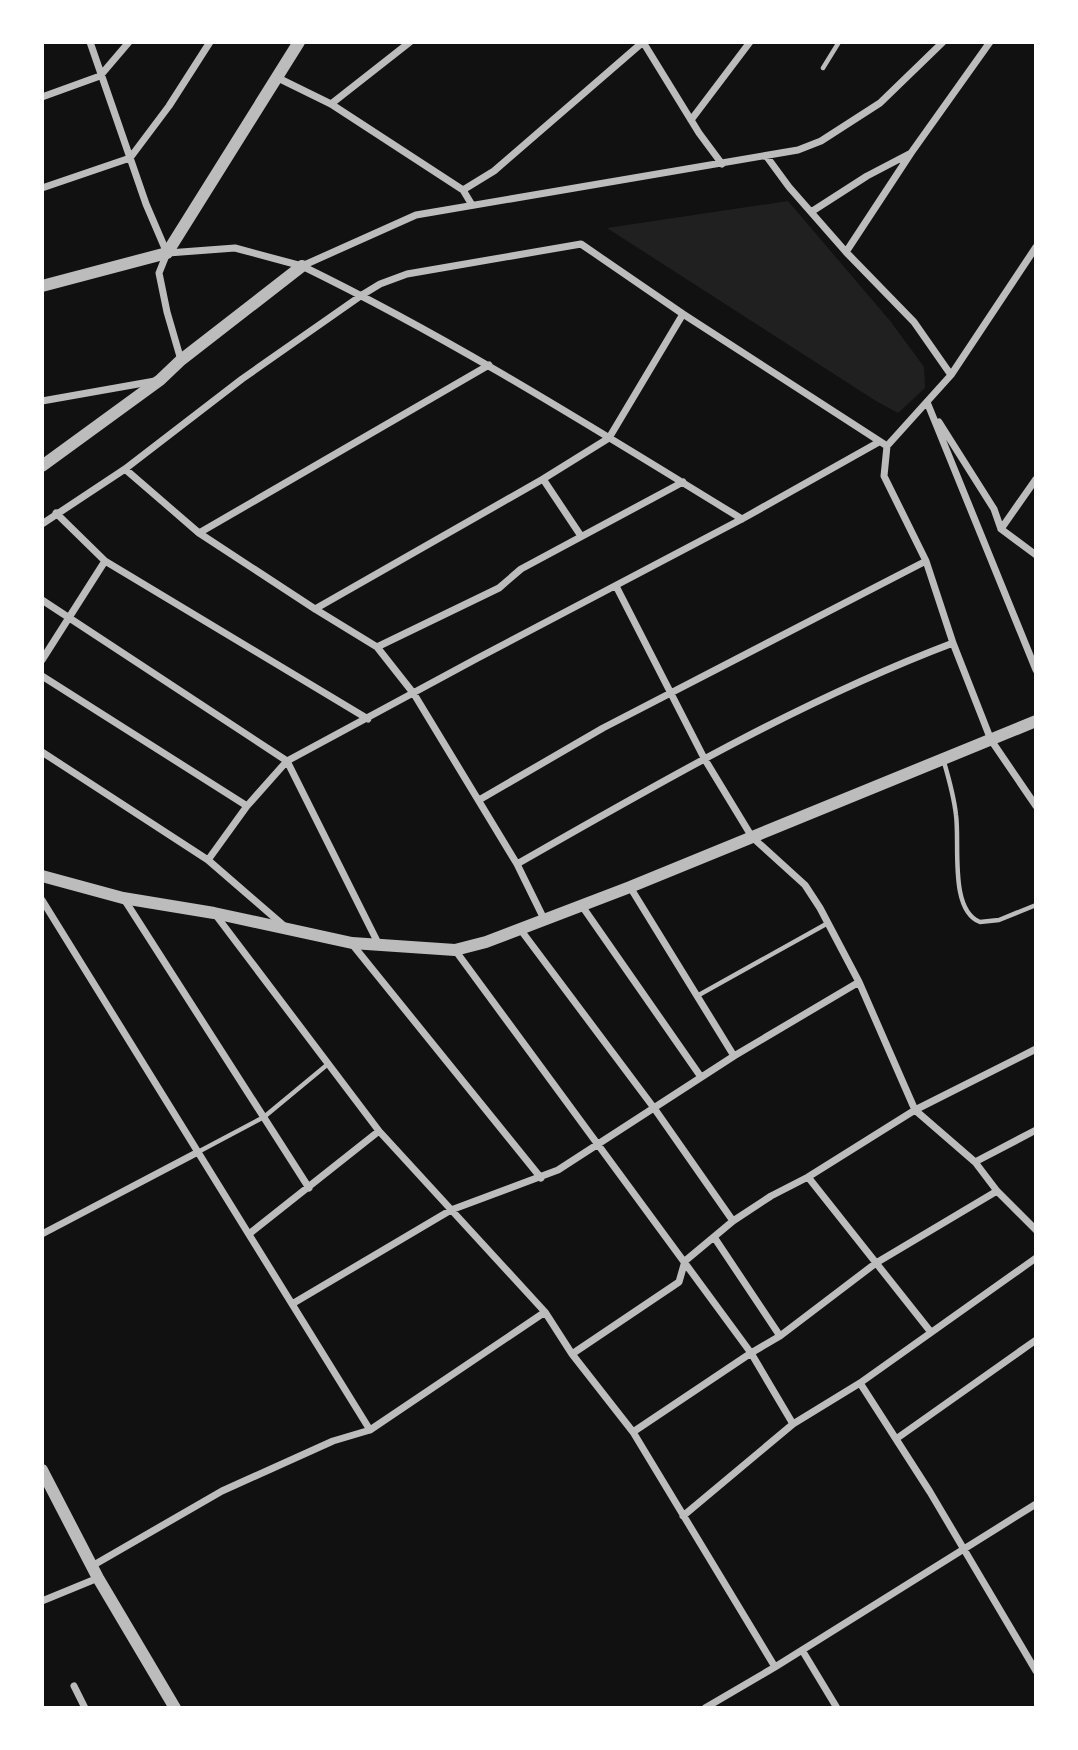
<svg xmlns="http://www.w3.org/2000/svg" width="1078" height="1750" font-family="Mulish,sans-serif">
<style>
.green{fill:#202020}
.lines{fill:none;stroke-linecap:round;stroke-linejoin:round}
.service{stroke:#bcbcbc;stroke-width:4.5}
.minor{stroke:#bcbcbc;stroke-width:7}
.tertiary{stroke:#bcbcbc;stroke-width:12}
</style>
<rect width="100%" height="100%" fill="#111"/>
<path class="green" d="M 788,201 L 891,322 L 924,367 L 925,388 L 898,413 L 876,401 L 607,228 Z"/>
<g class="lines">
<path class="service" d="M 823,68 L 839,42
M 944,762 C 949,779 954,797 956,815 C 960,844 949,910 980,922 L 999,920 L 1036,905
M 697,996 L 828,923
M 198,1152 L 264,1117 L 328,1064"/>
<path class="minor" d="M 90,42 L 146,204 L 167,253 L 159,273 L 167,312 L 181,360
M 643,42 L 699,133 L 722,164
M 278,78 L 331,104 L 463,190 L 472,205
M 42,97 L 100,76 L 129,42
M 331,104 L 410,42
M 691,120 L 750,42
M 767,157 L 789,187 L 846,252 L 914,322 L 951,375
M 42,188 L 130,158 L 169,106 L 210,42
M 463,190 L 494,171 L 643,42
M 811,212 L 867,176 L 911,153 L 990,42
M 1036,247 L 951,375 L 887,446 L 884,476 L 926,561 L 953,643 L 991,740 L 1036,806
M 846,252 L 911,153
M 168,253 L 235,248 L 302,266 L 416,215 L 798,150 L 821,141 L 880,103 L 943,42
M 302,266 C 454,340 598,431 742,519
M 42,401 L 155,381
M 927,402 L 1036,670
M 939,422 L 994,509 L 1001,529 L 1036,555
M 125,469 L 199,533 L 315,609 L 377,647 L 414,694 L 517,864 L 544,919
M 543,479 L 581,536
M 56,513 L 105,561 L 368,719
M 42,524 L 125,469 L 242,379 L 362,295 L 380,284 L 407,274 L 581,244 L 683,314 L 887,446
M 1001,529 L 1036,479
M 199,533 L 489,365
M 616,586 L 704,758 L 752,837 L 805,885 L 820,908 L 859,982 L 915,1110 L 975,1162 L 997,1191 L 1036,1230
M 42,600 L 287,761 L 379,945
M 315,609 L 543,479 L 609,438 L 683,314
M 377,647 L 499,588 L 521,569 L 683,482
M 42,660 L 105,561
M 42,676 L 247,806
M 42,752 L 208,860 L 283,925
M 479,800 L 603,728 L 926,561
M 208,860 L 247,806 L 287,761 L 476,659 L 742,519 L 879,442
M 517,864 C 659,783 800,701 953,643
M 630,887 L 734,1056
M 124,899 L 309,1188
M 42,900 L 370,1430
M 582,906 L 701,1077
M 215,914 L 379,1131 L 545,1312 L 572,1354 L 633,1432 L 775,1667
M 520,929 L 654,1108 L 733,1221
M 352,944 L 541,1178
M 455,950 L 751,1353 L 793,1424
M 975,1162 L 1036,1130
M 808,1177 L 930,1331
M 42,1234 L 198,1152
M 249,1234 L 379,1131
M 714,1237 L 780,1336
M 292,1304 L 451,1210 L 558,1170 L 734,1056 L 859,982
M 572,1354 L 679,1282 L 685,1261 L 733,1221 L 771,1196 L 808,1177 L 915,1110 L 1036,1049
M 860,1383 L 930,1492 L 1036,1671
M 633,1432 L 751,1353 L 780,1336 L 876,1263 L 997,1191
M 896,1439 L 1036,1340
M 683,1516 L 793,1424 L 860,1383 L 1036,1258
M 92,1566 L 222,1491 L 333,1441 L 370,1430 L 545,1312
M 42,1601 L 98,1578
M 802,1650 L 837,1708
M 74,1686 L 85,1708
M 705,1708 L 775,1667 L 1036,1504"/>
<path class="tertiary" d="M 42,286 L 167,253 L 299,42
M 42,466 L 160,380 L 181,360 L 302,266
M 42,876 L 123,898 L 214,913 L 352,943 L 455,950 L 486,942 L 630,887 L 1036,721
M 42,1470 L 98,1578 L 175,1708"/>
</g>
<rect width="1078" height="1750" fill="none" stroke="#ffffff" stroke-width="88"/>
</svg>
